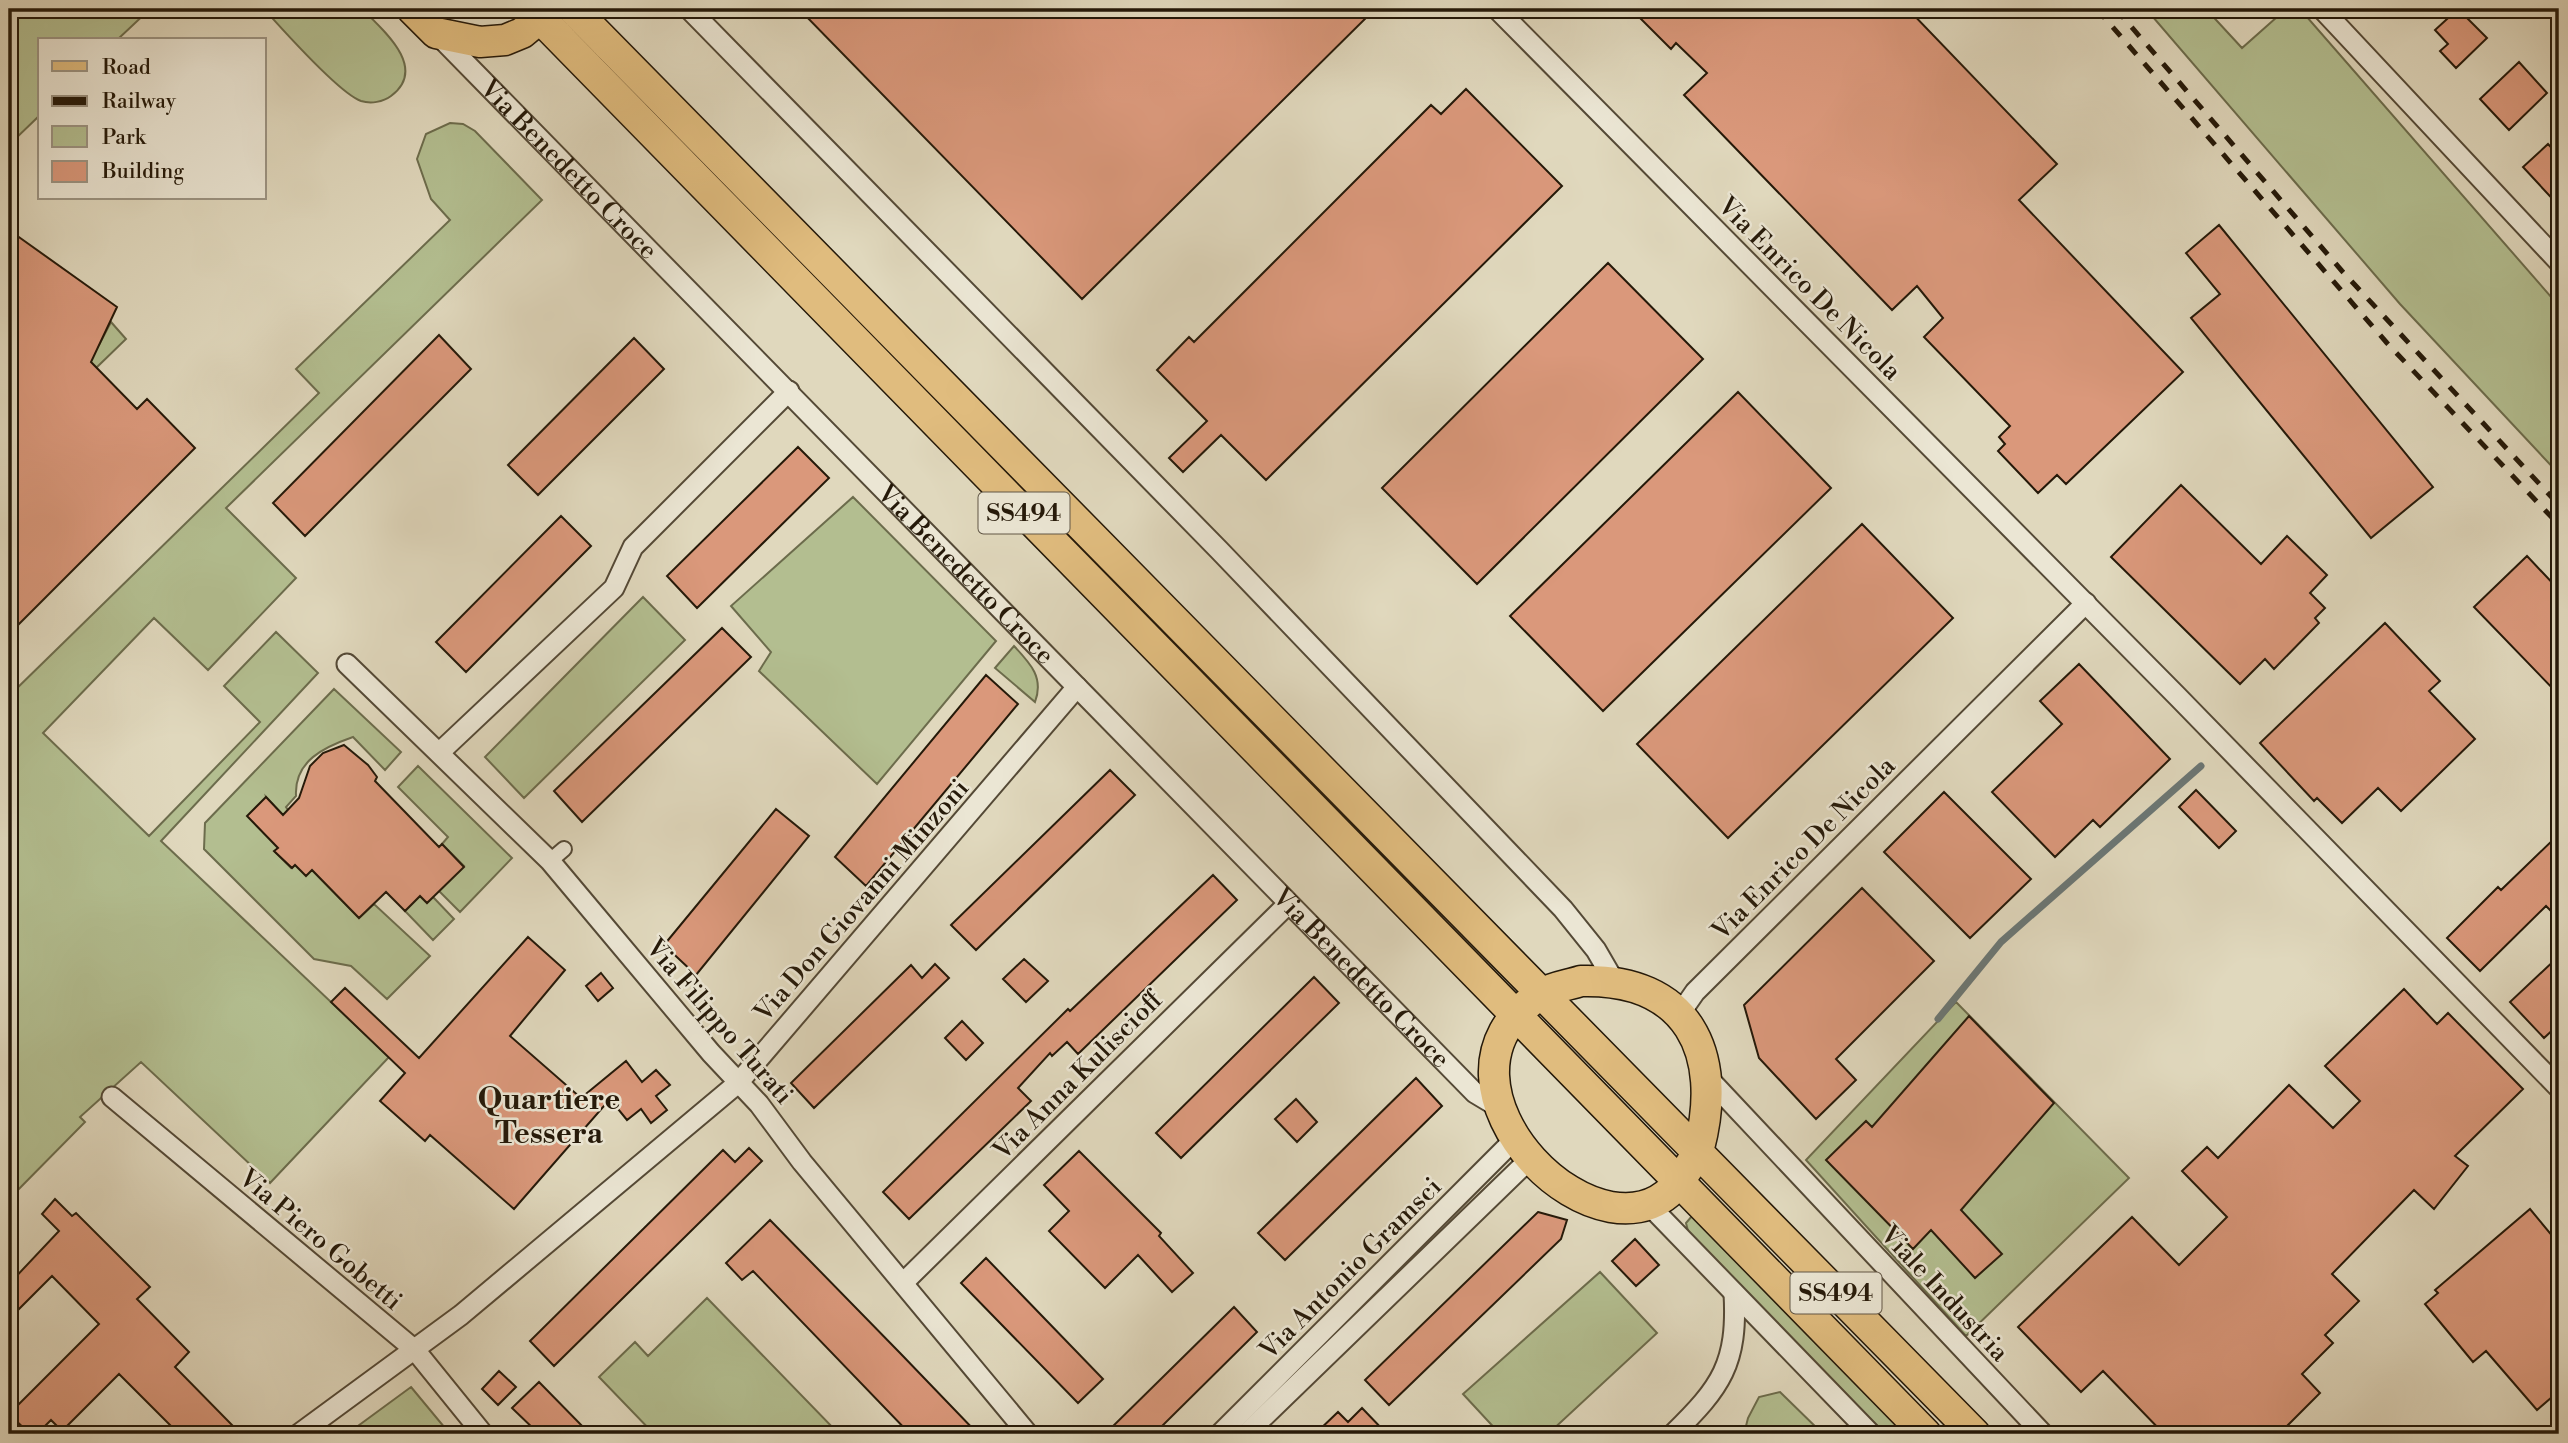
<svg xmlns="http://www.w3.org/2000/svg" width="2568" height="1443" font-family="'Libre Bodoni',serif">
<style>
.green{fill:#b3be90;stroke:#6c6c4c;stroke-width:2}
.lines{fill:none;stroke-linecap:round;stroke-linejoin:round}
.stream{stroke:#6b7775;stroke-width:7}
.building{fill:#da987b;stroke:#251909;stroke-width:2}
.pedestrian-casing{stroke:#544936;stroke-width:18}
.minor-casing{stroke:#544936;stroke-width:23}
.primary-casing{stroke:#251909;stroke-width:33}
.pedestrian{stroke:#ebe6d4;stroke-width:14}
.minor{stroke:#ebe6d4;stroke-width:19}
.primary{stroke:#e0bc7e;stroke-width:30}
.rail{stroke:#251909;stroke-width:5;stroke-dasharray:12 12;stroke-linecap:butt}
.labels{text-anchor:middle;stroke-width:5;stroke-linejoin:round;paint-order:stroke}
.shield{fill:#ebe6d4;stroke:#605646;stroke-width:2}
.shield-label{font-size:24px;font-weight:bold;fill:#251909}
.street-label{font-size:26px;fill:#251909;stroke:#ebe6d4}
.quarter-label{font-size:30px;font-weight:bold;fill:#251909;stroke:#ebe6d4}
</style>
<rect width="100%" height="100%" fill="#e0d8bd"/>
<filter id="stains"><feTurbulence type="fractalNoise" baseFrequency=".00286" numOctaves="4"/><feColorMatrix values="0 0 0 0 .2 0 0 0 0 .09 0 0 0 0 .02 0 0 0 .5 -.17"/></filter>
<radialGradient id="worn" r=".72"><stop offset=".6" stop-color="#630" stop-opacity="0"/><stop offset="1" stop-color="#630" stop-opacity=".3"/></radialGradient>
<path class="green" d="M 9,9 L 150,9 L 117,40 L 40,40 L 40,115 L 9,145 Z
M 264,9 L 362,9 C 382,29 429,68 391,96 C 383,102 371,104 361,101 C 340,94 281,28 264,9 Z
M 2146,9 L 2206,9 L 2242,48 L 2286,9 L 2300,9 L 2559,306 L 2559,474 L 2400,304 Z
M 450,123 L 463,124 L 475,131 L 542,200 L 226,508 L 296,578 L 208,670 L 154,618 L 43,733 L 149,836 L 260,722 L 224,686 L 276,632 L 318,673 L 161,841 L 389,1057 L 270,1183 L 141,1062 L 80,1117 L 85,1122 L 9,1199 L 9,696 L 319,393 L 296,369 L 450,220 L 431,199 L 417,159 L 426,134 Z
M 111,322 L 126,339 L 96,368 L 86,358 L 99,345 Z
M 853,497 L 996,641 L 877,784 L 759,671 L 771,652 L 731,606 Z
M 643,597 L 685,640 L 524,798 L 485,757 Z
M 1014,646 C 1031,664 1044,678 1035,702 L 995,668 Z
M 334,689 L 401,752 L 385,770 L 353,737 C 324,747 294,761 296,796 L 286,807 L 288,810 L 283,815 L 266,797 L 278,848 L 275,852 L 291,868 L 295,865 L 312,870 L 359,918 L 374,904 L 430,956 L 387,999 L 351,966 L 314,959 L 204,849 L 205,823 Z
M 418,766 L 512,858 L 460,912 L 439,891 L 464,866 L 442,844 L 448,837 L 398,787 Z
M 420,896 L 427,903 L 433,897 L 454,919 L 433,940 L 405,911 Z
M 1956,1002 L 2129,1178 L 1966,1336 L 1806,1160 Z
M 1692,1216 L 1916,1434 L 1885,1434 L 1689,1235 L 1686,1223 Z
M 1600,1272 L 1657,1333 L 1548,1434 L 1500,1434 L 1463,1394 Z
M 707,1298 L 839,1434 L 654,1434 L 599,1377 L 635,1342 L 648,1356 Z
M 411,1387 L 450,1434 L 347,1434 Z
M 1780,1392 L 1823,1434 L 1744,1434 L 1748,1418 L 1759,1397 Z"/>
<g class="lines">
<path class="stream" d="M 1938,1019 L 2001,942 L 2201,766"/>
</g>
<path class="building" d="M 799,9 L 1375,9 L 1082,299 Z
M 1631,9 L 1908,9 L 2057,164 L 2019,200 L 2183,372 L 2066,484 L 2057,475 L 2038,493 L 1998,451 L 2005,444 L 1999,437 L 2010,426 L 1924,337 L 1943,318 L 1917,286 L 1892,310 L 1684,95 L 1707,73 L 1676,43 L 1671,49 Z
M 2458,9 L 2487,38 L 2456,68 L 2440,51 L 2448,44 L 2435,30 Z
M 2519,62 L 2547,93 L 2509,130 L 2480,99 Z
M 1466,89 L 1562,186 L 1266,480 L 1221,435 L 1183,472 L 1169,458 L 1207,421 L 1157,370 L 1189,337 L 1194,342 L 1431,105 L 1441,114 Z
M 2548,144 L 2559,156 L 2559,206 L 2523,167 Z
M 2219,225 L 2433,487 L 2371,538 L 2191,318 L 2220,294 L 2186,253 Z
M 9,230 L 117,307 L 91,362 L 137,409 L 147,399 L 195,448 L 9,634 Z
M 1608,263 L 1703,359 L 1477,584 L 1382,488 Z
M 439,335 L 471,369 L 305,536 L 273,503 Z
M 634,338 L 664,369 L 538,495 L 508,465 Z
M 1738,392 L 1831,488 L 1603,711 L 1510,616 Z
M 798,447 L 829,478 L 697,608 L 667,576 Z
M 2181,485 L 2261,564 L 2287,536 L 2327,575 L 2310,593 L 2325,608 L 2315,618 L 2319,623 L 2274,669 L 2265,659 L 2240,684 L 2111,557 Z
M 561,516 L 591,546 L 466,672 L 436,642 Z
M 1862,524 L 1953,618 L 1728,838 L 1637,744 Z
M 2527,556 L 2559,590 L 2559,695 L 2474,607 Z
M 2385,623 L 2440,681 L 2429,691 L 2475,739 L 2401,811 L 2378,788 L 2342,823 L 2317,798 L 2314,801 L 2260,743 Z
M 722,628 L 751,657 L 582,822 L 554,791 Z
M 2079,664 L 2170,759 L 2100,827 L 2093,820 L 2055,857 L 1992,792 L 2062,724 L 2040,701 Z
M 986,675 L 1018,704 L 866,886 L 835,857 Z
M 344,745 L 368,765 L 377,777 L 375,781 L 439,847 L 442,844 L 464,867 L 427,903 L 420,896 L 405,911 L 386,892 L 359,918 L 312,870 L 306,876 L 295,865 L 292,868 L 274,851 L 278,848 L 247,816 L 266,797 L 283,815 L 299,798 L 310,766 L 323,753 Z
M 1110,770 L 1135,795 L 976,950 L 951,925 Z
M 2196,790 L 2236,831 L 2219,848 L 2179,807 Z
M 1944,792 L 2031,879 L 1970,938 L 1884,852 Z
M 776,809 L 809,836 L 696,975 L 664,945 Z
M 2559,834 L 2559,919 L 2546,906 L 2480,971 L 2447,938 L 2498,887 L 2501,890 Z
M 1213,875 L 1237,900 L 1078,1054 L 1067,1042 L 1052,1056 L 1050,1053 L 1018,1088 L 1031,1101 L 909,1219 L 883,1192 L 1068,1009 L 1070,1011 Z
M 1862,888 L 1934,961 L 1836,1059 L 1856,1080 L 1816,1119 L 1759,1058 L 1744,1005 Z
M 528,937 L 565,970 L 510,1036 L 581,1098 L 626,1061 L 642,1082 L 656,1070 L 670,1085 L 656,1096 L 667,1110 L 651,1123 L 641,1109 L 627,1120 L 610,1099 L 514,1209 L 430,1135 L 425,1141 L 380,1101 L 405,1073 L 331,1002 L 345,988 L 419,1058 Z
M 2559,956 L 2559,1024 L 2544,1038 L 2510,1002 Z
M 1024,959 L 1048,981 L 1026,1002 L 1003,979 Z
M 935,964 L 949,978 L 814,1108 L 791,1083 L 911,965 L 922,978 Z
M 601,973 L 613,988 L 598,1001 L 586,986 Z
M 1314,977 L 1339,1003 L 1181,1158 L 1156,1133 Z
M 2404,989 L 2437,1024 L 2448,1013 L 2523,1089 L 2455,1156 L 2468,1166 L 2434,1209 L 2414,1190 L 2332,1274 L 2359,1301 L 2325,1335 L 2333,1343 L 2302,1374 L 2320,1393 L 2279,1434 L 2164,1434 L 2103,1371 L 2081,1392 L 2018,1327 L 2132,1217 L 2179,1265 L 2227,1217 L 2182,1171 L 2207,1147 L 2218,1158 L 2289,1085 L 2333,1128 L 2360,1101 L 2325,1066 Z
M 1969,1016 L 2054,1103 L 1961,1210 L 2002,1254 L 1975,1278 L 1931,1230 L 1913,1249 L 1826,1160 L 1866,1121 L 1872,1127 Z
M 962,1021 L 983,1043 L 966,1060 L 945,1038 Z
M 1416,1078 L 1442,1106 L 1285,1260 L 1258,1233 Z
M 1296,1099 L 1317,1122 L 1297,1142 L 1275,1119 Z
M 749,1148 L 762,1161 L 554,1366 L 530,1341 L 723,1150 L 735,1162 Z
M 1079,1151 L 1161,1233 L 1159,1236 L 1193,1273 L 1172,1292 L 1138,1255 L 1105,1288 L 1049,1231 L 1069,1211 L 1044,1185 Z
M 55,1199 L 72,1216 L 76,1213 L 150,1287 L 137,1299 L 189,1352 L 175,1367 L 232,1425 L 223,1434 L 179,1434 L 119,1374 L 62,1431 L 51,1420 L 37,1434 L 30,1434 L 9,1414 L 99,1324 L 52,1276 L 9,1319 L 9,1284 L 59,1231 L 42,1214 Z
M 2530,1209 L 2559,1244 L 2559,1391 L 2537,1410 L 2486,1351 L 2473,1362 L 2425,1304 L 2438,1293 L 2435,1290 Z
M 1538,1212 L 1567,1220 L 1561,1239 L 1389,1405 L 1365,1380 Z
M 770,1220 L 901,1354 L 978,1434 L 910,1434 L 753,1271 L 742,1280 L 726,1263 Z
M 1635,1239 L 1659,1265 L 1636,1286 L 1612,1261 Z
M 986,1258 L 1103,1379 L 1078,1403 L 961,1283 Z
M 1234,1307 L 1257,1332 L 1154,1434 L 1105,1434 Z
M 499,1371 L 516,1387 L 498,1405 L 482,1389 Z
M 539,1382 L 590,1434 L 539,1434 L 512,1408 Z
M 1362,1408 L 1387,1434 L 1315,1434 L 1338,1412 L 1348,1422 Z"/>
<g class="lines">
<g class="pedestrian-casing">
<path id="pedestrian" d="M 550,861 L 564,849"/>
</g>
<g class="minor-casing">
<g id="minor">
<path d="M 689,9 L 1219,550 L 1563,909 L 1596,950 L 1614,981"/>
<path d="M 1497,9 L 2177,696 L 2559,1088"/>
<path d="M 2322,9 L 2559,262"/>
<path id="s1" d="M 437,34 L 1475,1093 L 1500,1108"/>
<path d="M 347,664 L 550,861 L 711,1053 L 759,1104 L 802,1162 L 1028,1434"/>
<path d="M 440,752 L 614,588 L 633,547 L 789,391"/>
<path d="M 1679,1015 L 1695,992 L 2086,603"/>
<path d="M 1708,1078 L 2043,1434"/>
<path d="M 112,1097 L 415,1350 L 483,1434"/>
<path d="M 1650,1206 L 1871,1434"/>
<path d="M 903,1283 L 1288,904"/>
<path d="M 299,1434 L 461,1315 L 738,1083 L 1077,687"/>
<path d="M 1220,1434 L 1516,1138"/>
<path d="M 1246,1434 L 1531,1158"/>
<path d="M 1673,1434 C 1721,1387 1738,1364 1734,1293"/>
</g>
</g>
<g class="primary-casing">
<path id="primary" d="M 412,9 L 436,33 L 480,42 L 505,40 L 522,33 L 551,9
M 531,9 L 1926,1434
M 573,9 L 1975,1434
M 1581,981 C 1688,978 1724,1053 1699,1148 C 1696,1158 1688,1167 1683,1176 C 1611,1287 1401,1083 1541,994 C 1552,987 1569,985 1581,981 Z"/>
</g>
<use href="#pedestrian" class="pedestrian"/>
<use href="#minor" class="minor"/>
<use href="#primary" class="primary"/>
<path class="rail" d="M 2097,9 L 2387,343 L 2559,525
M 2116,9 L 2342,271 L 2559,505"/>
</g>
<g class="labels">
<g class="shield">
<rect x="978.5" y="492.5" width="91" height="41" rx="5"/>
<rect x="1790.5" y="1272.5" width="91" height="41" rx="5"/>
</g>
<g class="shield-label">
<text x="1024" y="521">SS494</text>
<text x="1836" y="1301">SS494</text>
</g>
<g class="street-label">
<text dy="9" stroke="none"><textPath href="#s1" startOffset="189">Via Benedetto Croce</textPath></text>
<text transform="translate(1810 288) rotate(45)" y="9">Via Enrico De Nicola</text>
<text dy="9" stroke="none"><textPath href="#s1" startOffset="756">Via Benedetto Croce</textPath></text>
<text transform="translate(1803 848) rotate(-45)" y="9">Via Enrico De Nicola</text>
<text transform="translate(861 900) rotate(-49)" y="9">Via Don Giovanni Minzoni</text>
<text dy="9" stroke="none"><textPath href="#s1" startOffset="1321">Via Benedetto Croce</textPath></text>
<text transform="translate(720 1021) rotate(49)" y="9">Via Filippo Turati</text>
<text transform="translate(1077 1075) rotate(-45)" y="9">Via Anna Kuliscioff</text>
<text transform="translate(321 1239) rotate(40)" y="9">Via Piero Gobetti</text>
<text transform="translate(1350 1268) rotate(-45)" y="9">Via Antonio Gramsci</text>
<text transform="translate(1945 1293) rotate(47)" y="9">Viale Industria</text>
</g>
<g class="quarter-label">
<text x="549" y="1109">Quartiere<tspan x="549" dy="34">Tessera</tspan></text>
</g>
</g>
<rect width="2568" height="1443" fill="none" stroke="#e0d8bd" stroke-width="35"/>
<rect x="10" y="10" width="2547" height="1422" fill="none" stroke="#251909" stroke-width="3.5"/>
<rect x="18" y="18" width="2533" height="1408" fill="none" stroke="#251909" stroke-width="2"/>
<rect x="38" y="38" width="228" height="161" fill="#ebe6d4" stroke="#9c9483" stroke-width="2"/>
<rect x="52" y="61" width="35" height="10" fill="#e0bc7e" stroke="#9c9483" stroke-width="2"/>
<text x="102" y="74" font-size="21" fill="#251909">Road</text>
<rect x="52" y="96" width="35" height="10" fill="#251909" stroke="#9c9483" stroke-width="2"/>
<text x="102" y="108" font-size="21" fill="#251909">Railway</text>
<rect x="52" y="126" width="35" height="21" fill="#b3be90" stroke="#9c9483" stroke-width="2"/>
<text x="102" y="144" font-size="21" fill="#251909">Park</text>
<rect x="52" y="161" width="35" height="21" fill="#da987b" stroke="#9c9483" stroke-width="2"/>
<text x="102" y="178" font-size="21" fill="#251909">Building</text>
<rect width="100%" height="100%" filter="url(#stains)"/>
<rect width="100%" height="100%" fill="url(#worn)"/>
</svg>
